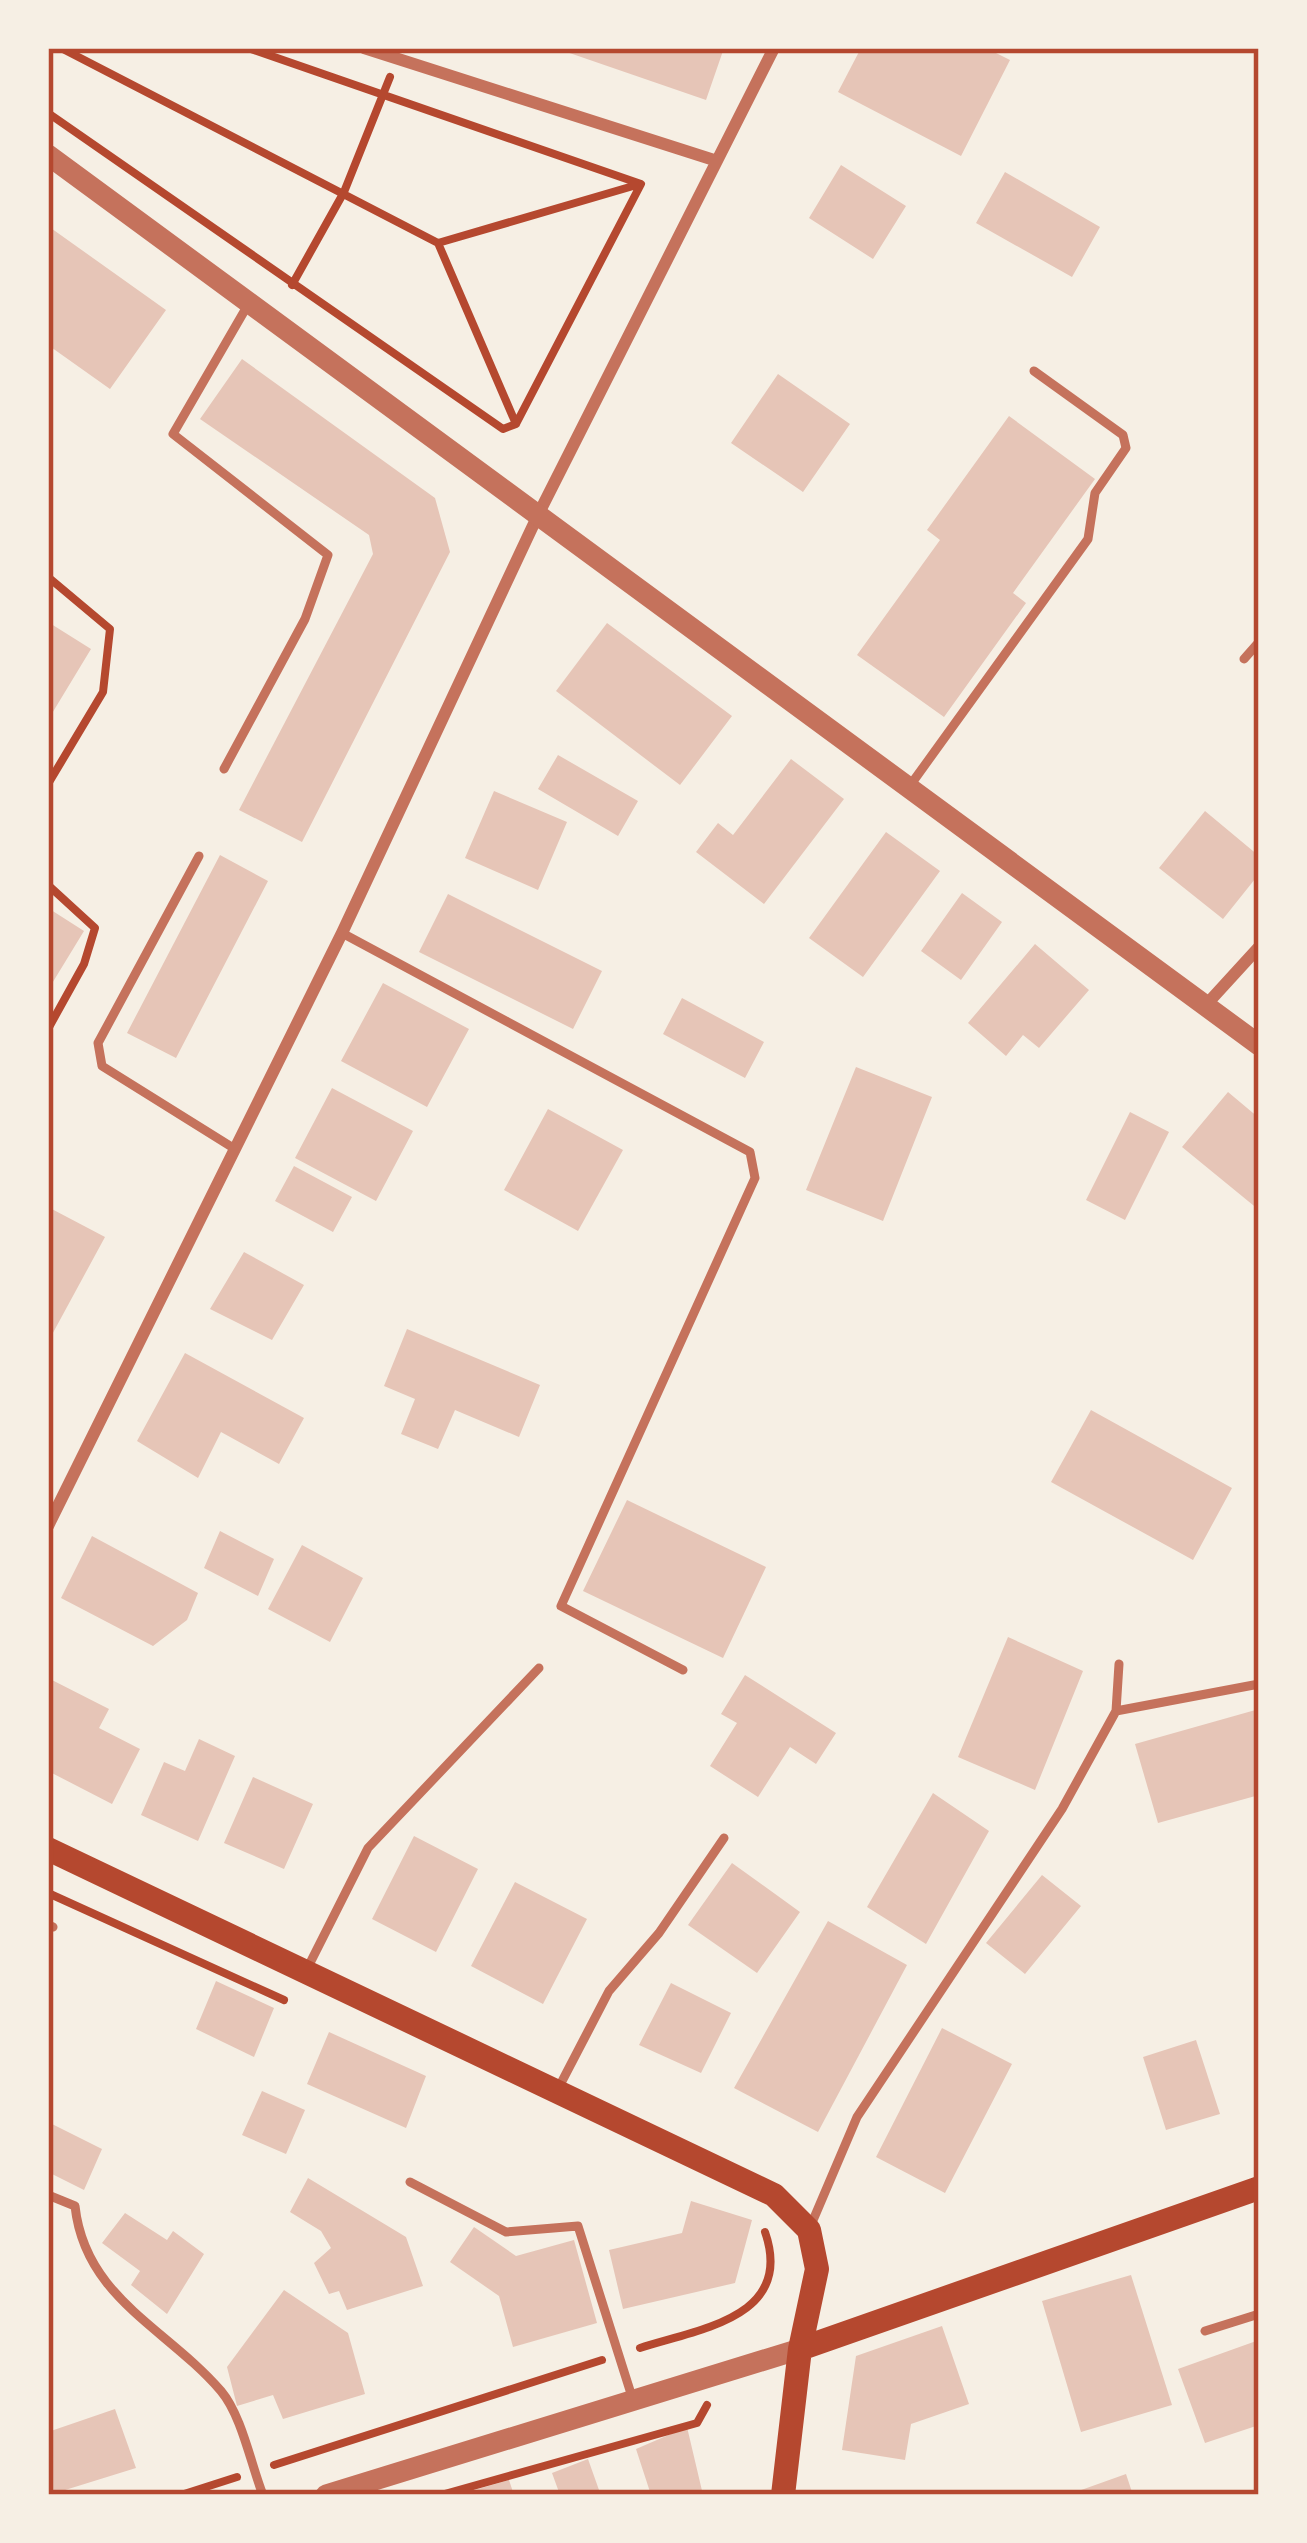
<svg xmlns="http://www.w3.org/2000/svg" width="1307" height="2543" font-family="'Exo 2',sans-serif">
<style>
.building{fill:#e6c5b7}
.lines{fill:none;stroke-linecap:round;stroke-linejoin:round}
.path{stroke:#b5482f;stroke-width:8}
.service{stroke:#c5725c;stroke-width:9}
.minor{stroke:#c5725c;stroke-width:12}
.tertiary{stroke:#c5725c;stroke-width:21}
.secondary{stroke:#b5482f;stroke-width:24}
.neatline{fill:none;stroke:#b5482f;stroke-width:4.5}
</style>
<rect width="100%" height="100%" fill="#f6efe4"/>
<path class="building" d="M 555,48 L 724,48 L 706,100 Z
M 861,48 L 986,48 L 1010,60 L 961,156 L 838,92 Z
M 841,165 L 906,206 L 873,259 L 809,218 Z
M 1005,172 L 1100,227 L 1072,277 L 976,223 Z
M 48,226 L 166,310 L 110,389 L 48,345 Z
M 242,359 L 435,498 L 450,552 L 302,842 L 239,810 L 373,554 L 369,535 L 200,419 Z
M 778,374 L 850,424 L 803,492 L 731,443 Z
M 1009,416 L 1095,479 L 1013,593 L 1026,603 L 944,717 L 857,655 L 940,540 L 927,530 Z
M 48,622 L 91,649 L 48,720 Z
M 607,623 L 732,716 L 680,785 L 556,691 Z
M 558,755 L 638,801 L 618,836 L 538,789 Z
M 791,759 L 844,799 L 764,904 L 696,852 L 718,823 L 733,835 Z
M 494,791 L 567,822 L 538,890 L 465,858 Z
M 1205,811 L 1259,856 L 1259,874 L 1223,919 L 1159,868 Z
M 886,832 L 940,871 L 863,977 L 809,938 Z
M 220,855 L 268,881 L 176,1058 L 127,1033 Z
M 962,893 L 1002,922 L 961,980 L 921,951 Z
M 448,894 L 602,971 L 573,1029 L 419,952 Z
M 48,908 L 84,931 L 48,990 Z
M 1035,944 L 1089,990 L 1039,1048 L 1023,1035 L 1006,1056 L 968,1023 Z
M 383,983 L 469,1029 L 427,1107 L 341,1061 Z
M 682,998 L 764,1042 L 745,1078 L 663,1034 Z
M 856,1067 L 932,1097 L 883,1221 L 806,1190 Z
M 332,1088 L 413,1131 L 376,1201 L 295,1158 Z
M 1228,1092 L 1259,1118 L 1259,1210 L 1182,1147 Z
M 548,1109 L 623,1150 L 578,1231 L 504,1190 Z
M 1130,1112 L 1169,1132 L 1125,1220 L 1086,1200 Z
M 294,1166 L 352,1197 L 333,1232 L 275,1201 Z
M 48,1207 L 105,1237 L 48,1342 Z
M 244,1252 L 304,1285 L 272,1340 L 210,1309 Z
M 407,1329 L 540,1385 L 519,1437 L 455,1410 L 438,1449 L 401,1434 L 415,1399 L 384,1386 Z
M 185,1353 L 304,1418 L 279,1464 L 221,1432 L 198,1478 L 137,1441 Z
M 1091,1410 L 1232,1488 L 1193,1560 L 1051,1482 Z
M 627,1500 L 766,1567 L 723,1658 L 583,1591 Z
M 220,1531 L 274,1559 L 258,1596 L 204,1568 Z
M 92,1536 L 198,1593 L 187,1620 L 153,1646 L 61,1598 Z
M 302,1545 L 363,1578 L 330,1642 L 268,1609 Z
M 1008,1637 L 1083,1671 L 1035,1790 L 958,1757 Z
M 745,1675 L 836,1733 L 816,1764 L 790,1747 L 758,1797 L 710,1766 L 737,1723 L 721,1714 Z
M 48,1678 L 109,1709 L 99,1728 L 140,1749 L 112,1804 L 48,1771 Z
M 1259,1709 L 1259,1795 L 1158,1823 L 1135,1744 Z
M 199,1739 L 235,1756 L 198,1841 L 141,1815 L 164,1762 L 185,1771 Z
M 253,1777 L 313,1804 L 284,1869 L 224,1843 Z
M 933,1793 L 989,1831 L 926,1944 L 867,1907 Z
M 414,1836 L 478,1869 L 436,1952 L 372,1919 Z
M 732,1863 L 800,1912 L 757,1973 L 688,1925 Z
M 1042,1875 L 1081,1906 L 1025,1974 L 986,1943 Z
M 515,1882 L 587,1919 L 543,2004 L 471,1966 Z
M 828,1921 L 907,1965 L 818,2132 L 734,2088 Z
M 216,1981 L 274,2008 L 254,2057 L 196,2029 Z
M 671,1983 L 731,2013 L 701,2073 L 639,2045 Z
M 942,2028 L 1012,2064 L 945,2193 L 876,2157 Z
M 329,2032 L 426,2076 L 406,2128 L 307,2084 Z
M 1196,2040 L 1220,2114 L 1166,2130 L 1143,2057 Z
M 262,2091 L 305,2110 L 286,2154 L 242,2135 Z
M 48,2122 L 102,2149 L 84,2190 L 48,2172 Z
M 308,2178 L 406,2237 L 423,2286 L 347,2310 L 339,2291 L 329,2294 L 314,2263 L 331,2248 L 321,2231 L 290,2212 Z
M 691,2201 L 752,2220 L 735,2283 L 623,2309 L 609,2250 L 682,2233 Z
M 125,2213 L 167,2240 L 173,2231 L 204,2254 L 167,2314 L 131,2285 L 140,2271 L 102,2243 Z
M 474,2227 L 516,2256 L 574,2240 L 597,2323 L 513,2347 L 499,2296 L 450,2262 Z
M 1131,2275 L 1172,2405 L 1081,2432 L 1042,2301 Z
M 284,2290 L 348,2333 L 365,2394 L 283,2419 L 273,2395 L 237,2406 L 227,2367 Z
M 942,2326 L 969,2404 L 911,2424 L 905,2460 L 842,2450 L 856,2356 Z
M 1259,2340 L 1259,2425 L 1205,2443 L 1178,2369 Z
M 115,2409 L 136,2468 L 49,2495 L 48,2432 Z
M 687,2427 L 703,2495 L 651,2495 L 636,2449 Z
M 588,2459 L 599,2490 L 560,2495 L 552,2473 Z
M 1126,2474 L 1133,2495 L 1070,2495 L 1070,2494 Z
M 509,2480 L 514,2495 L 462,2495 L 461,2494 Z"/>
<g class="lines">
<path class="path" d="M 61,48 L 438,243
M 48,113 L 503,429 L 516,424 L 641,184 L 248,48
M 292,285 L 344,192 L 390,77
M 516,424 L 438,243 L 640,184
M 48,577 L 110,629 L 103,692 L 48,784
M 48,885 L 95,928 L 84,964 L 48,1029
M 48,1893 L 284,2000
M 640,2348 C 698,2329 795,2318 765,2232
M 274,2465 L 602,2360
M 181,2495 L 237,2477
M 441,2495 L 697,2423 L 707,2405"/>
<path class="service" d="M 1244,659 L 1259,642
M 224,769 L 305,619 L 328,555 L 173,434 L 249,303
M 909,787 L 1088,539 L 1095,493 L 1126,448 L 1123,435 L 1034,371
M 199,856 L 98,1043 L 102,1066 L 235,1149
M 342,933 L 750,1152 L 755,1178 L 561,1606 L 683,1670
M 1116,1711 L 1259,1684
M 48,1925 L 53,1927
M 308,1967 L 368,1848 L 539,1668
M 559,2087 L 609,1991 L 659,1933 L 724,1838
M 410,2182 L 506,2232 L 578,2226 L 633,2400
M 48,2195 L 75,2206 C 85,2298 167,2328 221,2391 C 242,2416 251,2465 263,2495
M 811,2225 L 857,2117 L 1062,1809 L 1116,1711 L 1119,1664
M 1205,2331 L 1259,2314"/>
<path class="minor" d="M 364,48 L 714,160
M 1206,1005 L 1259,947
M 48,1526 L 342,933 L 538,515 L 774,48"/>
<path class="tertiary" d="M 48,155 L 1259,1045
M 326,2495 L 800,2349"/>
<path class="secondary" d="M 48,1849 L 774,2195 L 809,2230 L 817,2269 L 800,2349 L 783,2495
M 800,2349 L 1259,2188"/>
</g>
<rect width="1307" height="2543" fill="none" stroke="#f6efe4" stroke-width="102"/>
<rect x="51" y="51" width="1205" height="2441" class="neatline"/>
</svg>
